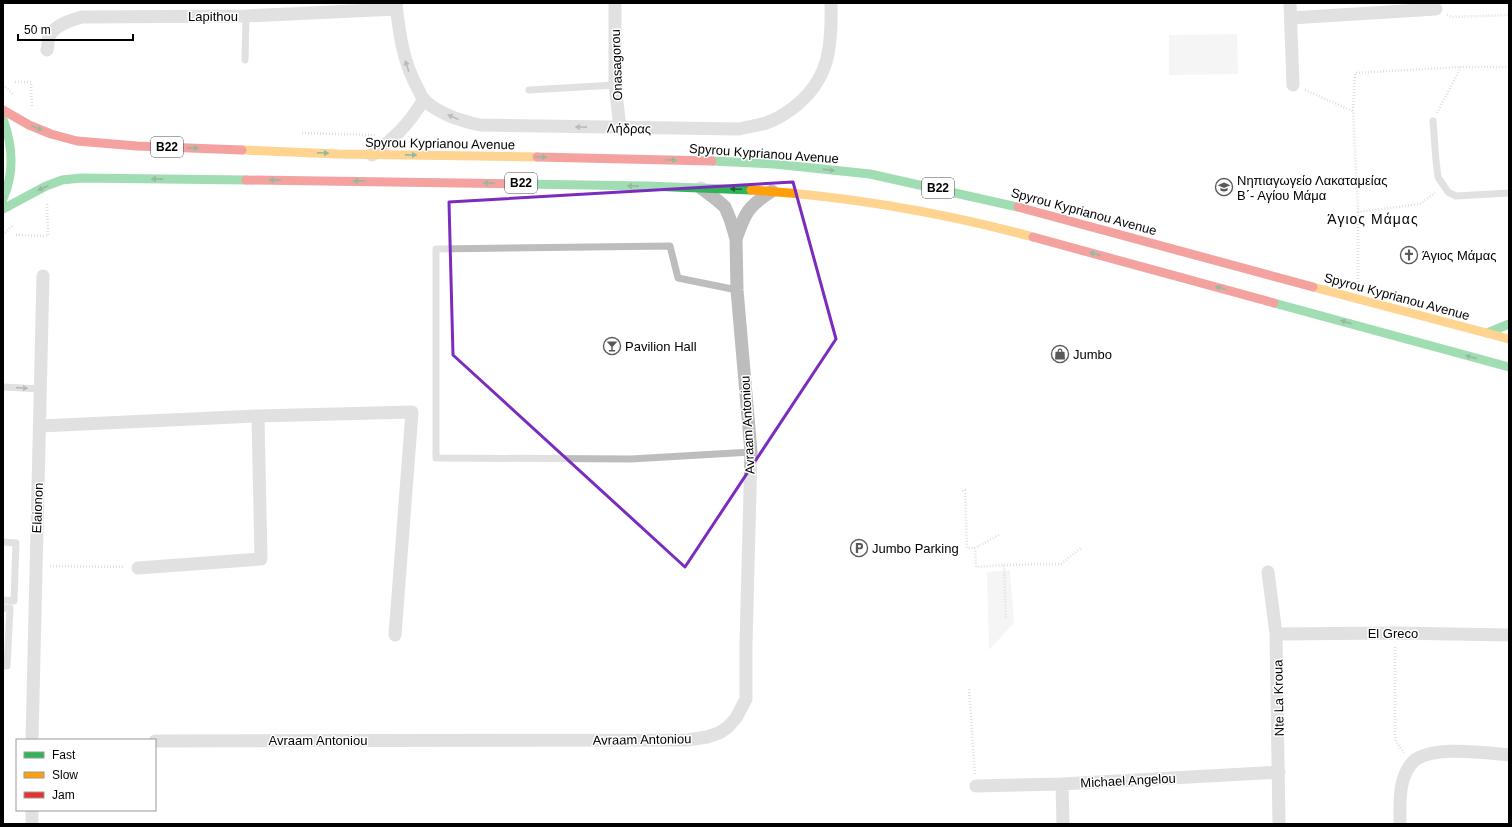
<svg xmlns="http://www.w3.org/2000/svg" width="1512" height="827" font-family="Arial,sans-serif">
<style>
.green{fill:#e8e8e8}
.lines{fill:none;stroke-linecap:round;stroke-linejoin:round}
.path{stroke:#b8b8b8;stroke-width:2.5;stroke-dasharray:1 2;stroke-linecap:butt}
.lane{stroke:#bdbdbd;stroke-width:7}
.street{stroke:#bdbdbd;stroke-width:13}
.fast{stroke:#30b455;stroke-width:9}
.slow{stroke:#ff9f0a;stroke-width:9}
.jam{stroke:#e5322d;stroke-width:9}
.oneway{fill:#686868}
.oneway2{fill:#1a632f}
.marked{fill:none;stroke:#7b2cbf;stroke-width:3;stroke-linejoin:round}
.labels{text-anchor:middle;stroke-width:3;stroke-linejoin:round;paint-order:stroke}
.shield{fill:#fff;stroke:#4c4c4c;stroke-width:1}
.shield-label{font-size:12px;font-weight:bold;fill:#000}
.street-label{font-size:13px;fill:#000;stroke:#fff}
.poi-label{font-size:13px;fill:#000;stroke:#fff;text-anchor:start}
.neighbourhood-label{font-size:14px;letter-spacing:1px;fill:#000;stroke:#fff}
</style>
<rect width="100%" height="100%" fill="#fff"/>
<path class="green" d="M 1237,34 L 1238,74 L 1169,75 L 1169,35 Z
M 1010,570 L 1014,623 L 989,650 L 987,572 Z"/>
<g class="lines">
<path class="path" d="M 1447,15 L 1452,17 L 1509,15
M 15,82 L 31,82 L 32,107
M 3,85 L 13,94
M 1305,90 L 1353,111 L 1358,212 L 1420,204 L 1435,193
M 1353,111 L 1355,73 L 1461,67
M 1437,113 L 1461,67 L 1509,67
M 302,133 L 375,135
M 1358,212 L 1358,282
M 3,235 L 13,225
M 16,235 L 48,236 L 47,204
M 962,491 L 965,490 L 967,548 L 975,548
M 999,535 L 975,548 L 976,567 L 1004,565 L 1006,619
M 1004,565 L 1061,564 L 1081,548
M 50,566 L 125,567
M 1395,647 L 1395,735 L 1396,742 L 1404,753
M 969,689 L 975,774"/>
<path class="lane" d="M 245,60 L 246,16
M 529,90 L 615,85
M 1433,121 L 1436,161 L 1438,177 L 1448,192 L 1456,196 L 1509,193
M 737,290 L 678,278 L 670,246 L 436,249 L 436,458 L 631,459 L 751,452
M 3,387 L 41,389
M 3,542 L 16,543 L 14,601 L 3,600
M 3,608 L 10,608 L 7,666 L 3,666"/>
<path class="street" d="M 396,3 C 399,33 403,62 418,89 C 420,92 421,97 424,100 C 439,114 461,121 480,125 L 739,129 C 747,127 757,126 766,123 C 775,120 785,114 793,108 C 830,80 832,46 831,3
M 615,3 L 615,85 L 620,128
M 1290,3 L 1293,85
M 1291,18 L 1436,9
M 47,50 C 48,46 48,41 49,37 C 54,25 71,20 82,17 L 246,16 L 396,9
M 372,155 C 395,138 409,124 424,99
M 736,239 C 745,213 748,206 772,191
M 40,426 L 258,416 L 412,412 L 395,635
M 138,568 L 261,559 L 258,416
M 1268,572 L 1276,634 L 1279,824
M 1276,634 L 1395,633 L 1509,635
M 32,740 L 43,276
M 155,741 L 687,740 L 707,737 L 719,733 L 728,727 L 736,718 L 746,699 L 746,644 L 751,452 L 737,290 L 736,239 L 730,219 L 725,207 L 717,200 L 701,188
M 1062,784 L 1063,824
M 976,786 L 1062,784 L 1279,772
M 32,810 L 32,824
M 1400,824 C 1400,804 1398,781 1411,764 C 1426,744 1486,753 1509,755"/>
<path class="fast" d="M 3,119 C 13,146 15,172 3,199
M 712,161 L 774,164 L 870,174 L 1018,207
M 522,184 L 648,186 L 751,190
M 3,209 L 46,186 L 62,180 L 81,178 L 246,180
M 1274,303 L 1509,367
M 1487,333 L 1509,324"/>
<path class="slow" d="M 242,150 L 338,154 L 537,157
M 751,190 C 846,196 941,212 1033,237
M 1313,287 L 1509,339"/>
<path class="jam" d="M 3,110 L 29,125 L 51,134 L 77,141 L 137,146 L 242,150
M 537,157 L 712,161
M 246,180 L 522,184
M 1018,207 L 1313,287
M 1033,237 L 1274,303"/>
</g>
<defs><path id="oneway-solid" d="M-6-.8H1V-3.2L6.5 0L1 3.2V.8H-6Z"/></defs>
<g class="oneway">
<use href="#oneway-solid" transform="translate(407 66) rotate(-108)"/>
<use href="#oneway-solid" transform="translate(453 117) rotate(-156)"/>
<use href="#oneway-solid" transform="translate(581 127) rotate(-179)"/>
<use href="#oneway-solid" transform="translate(22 388) rotate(4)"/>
</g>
<g class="oneway2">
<use href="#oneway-solid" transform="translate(37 128) rotate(22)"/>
<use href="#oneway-solid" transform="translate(193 148) rotate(2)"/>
<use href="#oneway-solid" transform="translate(323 153) rotate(2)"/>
<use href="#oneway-solid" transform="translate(411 155) rotate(1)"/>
<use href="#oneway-solid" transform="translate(541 157) rotate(1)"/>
<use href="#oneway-solid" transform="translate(671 160) rotate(2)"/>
<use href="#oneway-solid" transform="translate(829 170) rotate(6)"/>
<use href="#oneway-solid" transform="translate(157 179) rotate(-179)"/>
<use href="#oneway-solid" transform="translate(275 180) rotate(-179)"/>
<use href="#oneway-solid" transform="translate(359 181) rotate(-179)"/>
<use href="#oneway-solid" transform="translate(489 183) rotate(-179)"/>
<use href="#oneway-solid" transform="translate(633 186) rotate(-179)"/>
<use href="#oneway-solid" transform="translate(43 188) rotate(155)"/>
<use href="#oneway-solid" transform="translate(736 189) rotate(-177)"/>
<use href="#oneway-solid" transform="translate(1095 254) rotate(-165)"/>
<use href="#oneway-solid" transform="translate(1221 288) rotate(-165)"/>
<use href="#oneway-solid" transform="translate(1346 322) rotate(-164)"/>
<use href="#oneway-solid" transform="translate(1471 357) rotate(-165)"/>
</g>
<path d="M0 0H1512V827H0ZM 793,182 L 836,339 L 685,567 L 453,355 L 449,202 Z" fill="#fff" fill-opacity=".55" fill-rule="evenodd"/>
<path class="marked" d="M 793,182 L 836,339 L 685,567 L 453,355 L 449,202 Z"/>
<defs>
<g id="school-ring" transform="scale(0.9)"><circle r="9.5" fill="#fff" stroke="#595959" stroke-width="1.5"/><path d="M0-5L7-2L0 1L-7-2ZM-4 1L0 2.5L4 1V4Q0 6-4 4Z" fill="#595959"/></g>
<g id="church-ring" transform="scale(0.9)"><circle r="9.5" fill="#fff" stroke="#595959" stroke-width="1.5"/><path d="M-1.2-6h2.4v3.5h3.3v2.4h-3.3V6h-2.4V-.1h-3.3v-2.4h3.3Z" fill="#595959"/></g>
<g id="bar-ring" transform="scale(0.9)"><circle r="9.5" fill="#fff" stroke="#595959" stroke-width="1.5"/><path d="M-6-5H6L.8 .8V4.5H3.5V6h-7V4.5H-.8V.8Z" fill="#595959"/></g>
<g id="shop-ring" transform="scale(0.9)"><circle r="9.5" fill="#fff" stroke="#595959" stroke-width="1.5"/><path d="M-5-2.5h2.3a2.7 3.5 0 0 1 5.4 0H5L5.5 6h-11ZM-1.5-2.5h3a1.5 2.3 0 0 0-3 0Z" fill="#595959"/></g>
<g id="parking-ring" transform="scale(0.9)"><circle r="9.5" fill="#fff" stroke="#595959" stroke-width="1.5"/><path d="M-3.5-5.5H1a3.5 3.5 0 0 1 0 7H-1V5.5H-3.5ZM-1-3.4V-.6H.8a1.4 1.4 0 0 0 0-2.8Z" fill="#595959"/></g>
</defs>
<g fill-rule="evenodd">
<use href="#school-ring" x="1224" y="187"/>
<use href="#church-ring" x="1409" y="255"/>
<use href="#bar-ring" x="612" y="346"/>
<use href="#shop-ring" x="1060" y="354"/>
<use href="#parking-ring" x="859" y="548"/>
</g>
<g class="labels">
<g class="shield">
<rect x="151" y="137" width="32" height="20" rx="3"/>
<rect x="505" y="173" width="32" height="20" rx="3"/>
<rect x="922" y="178" width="32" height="20" rx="3"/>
</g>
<g class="shield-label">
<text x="167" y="151">B22</text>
<text x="521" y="187">B22</text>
<text x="938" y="192">B22</text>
</g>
<g class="street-label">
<text x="213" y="21">Lapithou</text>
<text transform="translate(616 65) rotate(-92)" y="5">Onasagorou</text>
<text transform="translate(629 128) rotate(1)" y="5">Λήδρας</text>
<text transform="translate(440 143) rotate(1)" y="5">Spyrou Kyprianou Avenue</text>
<text transform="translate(764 153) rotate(4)" y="5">Spyrou Kyprianou Avenue</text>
<text transform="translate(1084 211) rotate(15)" y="5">Spyrou Kyprianou Avenue</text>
<text transform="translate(1397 296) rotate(15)" y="5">Spyrou Kyprianou Avenue</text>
<text transform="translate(747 425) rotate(-93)" y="5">Avraam Antoniou</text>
<text transform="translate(37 508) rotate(-88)" y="5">Elaionon</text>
<text x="1393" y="638">El Greco</text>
<text transform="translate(1278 698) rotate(-91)" y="5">Nte La Kroua</text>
<text transform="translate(642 739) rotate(-1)" y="5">Avraam Antoniou</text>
<text x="318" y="745">Avraam Antoniou</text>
<text transform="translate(1128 780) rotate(-3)" y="5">Michael Angelou</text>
</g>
<g class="poi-label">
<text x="1237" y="185">Νηπιαγωγείο Λακαταμείας<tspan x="1237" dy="15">Β΄- Αγίου Μάμα</tspan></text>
<text x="1422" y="260">Άγιος Μάμας</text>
<text x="625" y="351">Pavilion Hall</text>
<text x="1073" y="359">Jumbo</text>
<text x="872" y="553">Jumbo Parking</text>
</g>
<g class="neighbourhood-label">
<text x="1373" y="224">Άγιος Μάμας</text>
</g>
</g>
<rect width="1512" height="827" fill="none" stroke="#000000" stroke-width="8"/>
<rect x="16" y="739" width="140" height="72" fill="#ffffff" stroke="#999999"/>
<rect x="24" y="752" width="20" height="6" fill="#30b455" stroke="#999999"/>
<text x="52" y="759" font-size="12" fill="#000000">Fast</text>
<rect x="24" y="772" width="20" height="6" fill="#ff9f0a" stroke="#999999"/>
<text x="52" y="779" font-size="12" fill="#000000">Slow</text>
<rect x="24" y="792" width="20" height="6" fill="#e5322d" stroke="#999999"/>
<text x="52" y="799" font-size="12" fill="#000000">Jam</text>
<path d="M18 34v6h115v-6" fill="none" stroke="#000000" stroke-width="2"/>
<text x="24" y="34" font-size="12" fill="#000000" stroke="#ffffff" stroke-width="3" paint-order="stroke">50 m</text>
</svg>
